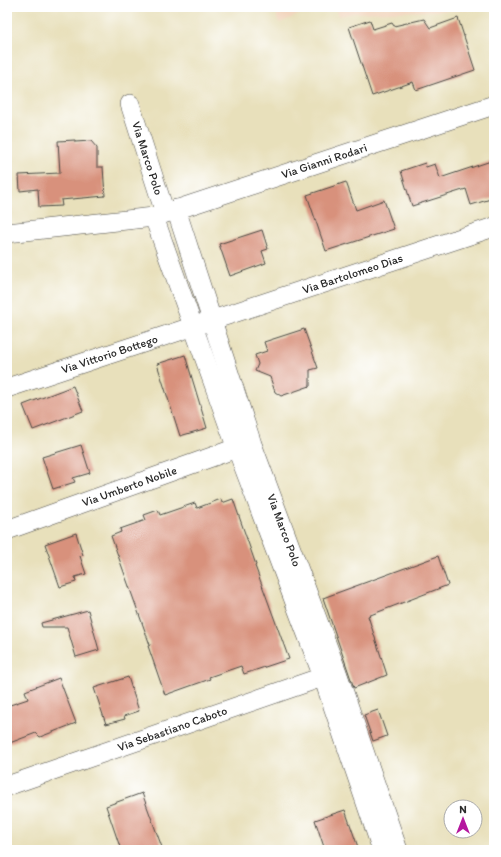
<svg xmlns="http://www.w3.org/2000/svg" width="501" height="857" font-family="Itim,sans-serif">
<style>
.built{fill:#f2d5be}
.building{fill:#d8917b}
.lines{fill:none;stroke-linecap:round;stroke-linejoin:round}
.street-casing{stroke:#474641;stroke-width:20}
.street{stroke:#fff;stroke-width:19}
.labels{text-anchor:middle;stroke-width:3;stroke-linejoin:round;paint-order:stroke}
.street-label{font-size:12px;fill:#2b2b2b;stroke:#fff}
</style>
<rect width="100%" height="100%" fill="#fff"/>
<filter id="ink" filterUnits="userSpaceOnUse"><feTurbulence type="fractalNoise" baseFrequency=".025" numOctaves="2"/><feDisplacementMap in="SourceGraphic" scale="8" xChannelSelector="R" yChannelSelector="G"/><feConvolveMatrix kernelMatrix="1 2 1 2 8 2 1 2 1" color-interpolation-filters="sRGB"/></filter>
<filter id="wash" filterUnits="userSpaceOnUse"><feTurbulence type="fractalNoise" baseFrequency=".012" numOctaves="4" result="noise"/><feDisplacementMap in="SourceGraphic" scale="16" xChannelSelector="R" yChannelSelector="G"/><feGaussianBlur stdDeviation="0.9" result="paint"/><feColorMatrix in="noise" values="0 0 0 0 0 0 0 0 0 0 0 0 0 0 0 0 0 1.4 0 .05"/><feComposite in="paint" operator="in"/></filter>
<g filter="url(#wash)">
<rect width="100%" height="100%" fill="#e8e0bb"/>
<path class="built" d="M 277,7 L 315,7 L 280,23 L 277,19 Z
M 336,7 L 494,7 L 494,8 L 471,8 L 471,10 L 355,13 L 339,16 Z"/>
<g id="blocks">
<path class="building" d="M 458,18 L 475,70 L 416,90 L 413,82 L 372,96 L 349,27 L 370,20 L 373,29 L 392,23 L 394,26 L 424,19 L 430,28 Z
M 75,140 L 75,142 L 91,141 L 97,148 L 97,167 L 103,167 L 105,196 L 61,200 L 62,206 L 39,207 L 38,189 L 20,191 L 19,175 L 60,173 L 58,141 Z
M 494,160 L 494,198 L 471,205 L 466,189 L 412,206 L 401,171 L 425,163 L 426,167 L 435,164 L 440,178 Z
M 346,182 L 356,210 L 384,200 L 394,229 L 326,251 L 307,195 Z
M 262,230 L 268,249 L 262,251 L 266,263 L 230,276 L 219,244 Z
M 304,329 L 318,368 L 310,370 L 310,386 L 281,396 L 275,392 L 270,377 L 255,371 L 258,364 L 255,355 L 267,351 L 264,342 Z
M 185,355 L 207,428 L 180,436 L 157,364 Z
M 73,386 L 83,411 L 33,430 L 23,405 Z
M 81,445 L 90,473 L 73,478 L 75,482 L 53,489 L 42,457 Z
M 221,499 L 222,503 L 233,499 L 256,565 L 255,566 L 289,659 L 244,674 L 241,666 L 209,677 L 210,679 L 165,695 L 148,646 L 150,645 L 111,536 L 121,532 L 120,529 L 146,520 L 144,515 L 158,510 L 160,515 L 195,503 L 197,508 Z
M 76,533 L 83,555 L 80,556 L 86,574 L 75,577 L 76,582 L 60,587 L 45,544 Z
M 438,556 L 448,585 L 368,616 L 387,675 L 354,688 L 323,598 Z
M 88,610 L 99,650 L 76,657 L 67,627 L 42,627 L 41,623 Z
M 128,677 L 139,711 L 124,716 L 125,719 L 106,724 L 94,688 Z
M 59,678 L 76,723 L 40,737 L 36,733 L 7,744 L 7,706 L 28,699 L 25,691 Z
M 378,710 L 387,736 L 373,741 L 364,715 Z
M 142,793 L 163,850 L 121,850 L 106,806 Z
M 345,810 L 359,850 L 325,850 L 315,820 Z"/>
</g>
</g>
<g filter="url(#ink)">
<use href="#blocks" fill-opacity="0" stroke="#474641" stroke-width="1"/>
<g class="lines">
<g class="street-casing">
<g id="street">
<path id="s1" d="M 130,104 L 165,213"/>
<path id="s2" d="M 176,209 L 252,444 L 337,672 L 398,850"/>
<path d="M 154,217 L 237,449 L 323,677 L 382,850"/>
<path id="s3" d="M 7,233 L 154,217 L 494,105"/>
<path id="s4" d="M 7,388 L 494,227"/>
<path id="s5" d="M 7,530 L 248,444"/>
<path id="s6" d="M 7,786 L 334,673"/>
</g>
</g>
<use href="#street" class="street"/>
</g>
</g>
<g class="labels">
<g class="street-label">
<text dy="4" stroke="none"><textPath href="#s1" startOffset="57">Via Marco Polo</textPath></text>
<text dy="4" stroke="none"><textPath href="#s3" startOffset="327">Via Gianni Rodari</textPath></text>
<text dy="4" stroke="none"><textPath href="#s4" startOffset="364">Via Bartolomeo Dias</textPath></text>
<text dy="4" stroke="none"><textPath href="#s4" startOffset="108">Via Vittorio Bottego</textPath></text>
<text dy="4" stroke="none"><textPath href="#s5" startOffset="130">Via Umberto Nobile</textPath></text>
<text dy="4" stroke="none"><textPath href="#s2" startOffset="339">Via Marco Polo</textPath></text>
<text dy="4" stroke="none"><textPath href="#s6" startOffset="175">Via Sebastiano Caboto</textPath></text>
</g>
</g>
<rect width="501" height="857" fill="none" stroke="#fff" stroke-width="24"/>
<g transform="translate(463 819)"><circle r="19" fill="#ffffff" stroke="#aaaaaa"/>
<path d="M0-3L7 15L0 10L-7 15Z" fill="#b5179e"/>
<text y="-6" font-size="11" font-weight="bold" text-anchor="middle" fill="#2b2b2b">N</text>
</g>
</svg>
